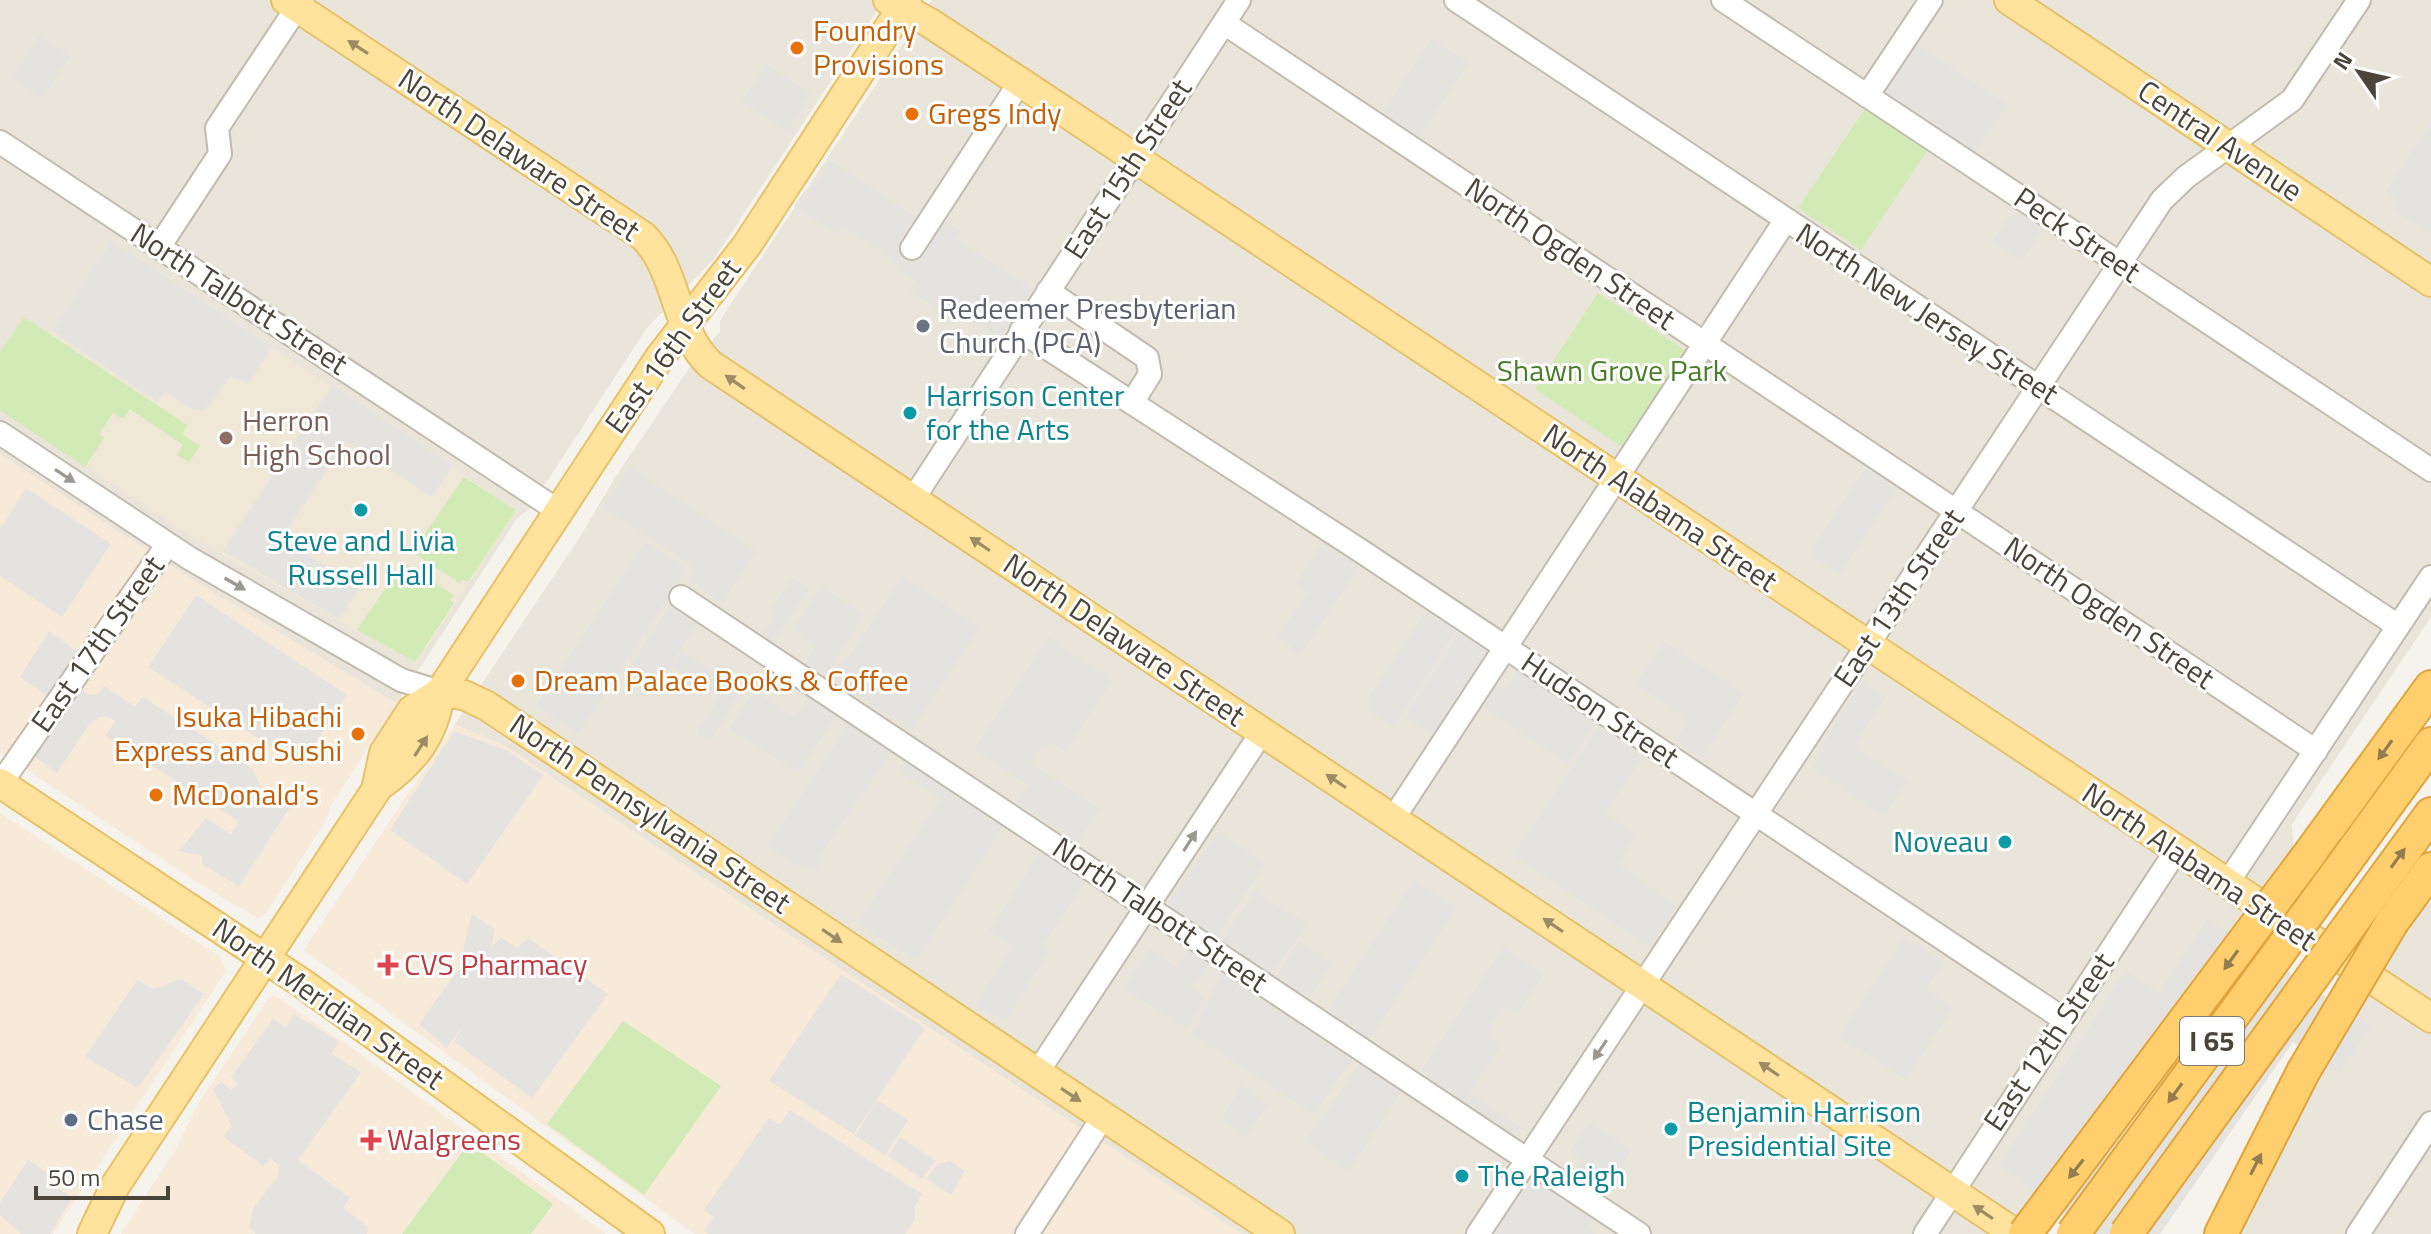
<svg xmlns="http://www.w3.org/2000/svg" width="2431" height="1234" font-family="'Titillium Web',sans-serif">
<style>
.residential{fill:#eae5da}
.commercial{fill:#f7ead8}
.education{fill:#efe8d6}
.green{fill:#d2eab5}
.parking{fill:#e5e3e0}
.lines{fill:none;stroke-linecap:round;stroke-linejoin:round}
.minor-casing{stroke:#c2bbae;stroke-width:26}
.major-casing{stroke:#e6c16a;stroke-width:32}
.highway-casing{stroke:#e0a43c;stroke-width:36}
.minor{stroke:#fff;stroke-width:22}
.major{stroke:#ffe39c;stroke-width:28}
.highway{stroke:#ffcf6e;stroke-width:32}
.highway-bridge-casing{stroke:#e0a43c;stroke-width:36;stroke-linecap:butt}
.highway-bridge{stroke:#ffcf6e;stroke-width:32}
.oneway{fill:#9c8c66}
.oneway2{fill:#9c9892}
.oneway3{fill:#937c4e}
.food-dot{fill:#e8710a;stroke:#fff;stroke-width:3}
.worship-dot{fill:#6b7280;stroke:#fff;stroke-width:3}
.culture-dot{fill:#0f9aa8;stroke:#fff;stroke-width:3}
.education-dot{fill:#8d6e63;stroke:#fff;stroke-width:3}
.health-dot{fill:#e0444e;stroke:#fff;stroke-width:3}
.service-dot{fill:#5c6f8a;stroke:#fff;stroke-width:3}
.labels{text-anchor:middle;stroke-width:6;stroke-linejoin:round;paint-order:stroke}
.shield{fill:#fff;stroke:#817c74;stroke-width:2}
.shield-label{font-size:28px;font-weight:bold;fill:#4b4439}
.food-label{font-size:30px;fill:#c56008;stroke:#fff;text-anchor:start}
.street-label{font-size:30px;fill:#4b4439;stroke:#fff}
.worship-label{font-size:30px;fill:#5b616d;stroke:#fff;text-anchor:start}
.park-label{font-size:30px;fill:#4a7f2a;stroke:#fff}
.culture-label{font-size:30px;fill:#0d838f;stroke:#fff;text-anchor:start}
.education-label{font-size:30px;fill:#785e54;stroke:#fff;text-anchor:start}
.health-label{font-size:30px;fill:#be3a42;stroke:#fff;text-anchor:start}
.service-label{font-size:30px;fill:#4e5e75;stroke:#fff;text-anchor:start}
</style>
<rect width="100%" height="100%" fill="#f6f3ec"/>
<path class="residential" d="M 0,0 L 884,0 L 714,259 L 647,328 L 551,475 L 528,510 L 518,517 L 332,803 L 324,823 L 265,914 L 258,918 L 0,752 Z
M 932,0 L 2431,0 L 2431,617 L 2292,824 L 2294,856 L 2006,1234 L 695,1234 L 304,950 L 578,540 L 616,476 L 692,364 L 720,332 L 720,321 L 728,308 Z
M 2431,889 L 2431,1234 L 2237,1234 L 2352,1008 Z"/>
<path class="commercial" d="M 0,454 L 190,578 L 396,703 L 332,803 L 324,823 L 265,914 L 258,918 L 206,888 L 0,752 Z
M 455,724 L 504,745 L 1081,1128 L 1010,1234 L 695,1234 L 304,950 Z
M 0,813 L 219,956 L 226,971 L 53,1234 L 0,1234 Z
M 274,995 L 353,1049 L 606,1234 L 121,1234 L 177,1147 L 198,1104 L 268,999 Z
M 1103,1142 L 1242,1234 L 1043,1234 Z"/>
<path class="education" d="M 111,241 L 517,510 L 416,664 L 194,538 L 0,410 L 0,352 L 24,317 L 50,334 Z"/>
<path class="green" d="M 1867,106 L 1929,148 L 1861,250 L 1798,208 Z
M 1598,293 L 1689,353 L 1625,449 L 1535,389 Z
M 24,317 L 187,425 L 182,434 L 200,446 L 189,462 L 177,455 L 183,445 L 130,409 L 123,419 L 113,413 L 99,434 L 104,438 L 85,467 L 0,410 L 0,352 Z
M 464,477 L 516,510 L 468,582 L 462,579 L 460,583 L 412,552 Z
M 403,562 L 454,595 L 450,600 L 454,603 L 415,662 L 357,630 Z
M 623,1021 L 721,1086 L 644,1195 L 547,1124 Z
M 469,1143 L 553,1204 L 531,1234 L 402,1234 Z"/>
<path class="parking" d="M 40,35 L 71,56 L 42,98 L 12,78 Z
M 1431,39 L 1469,62 L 1418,141 L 1381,116 Z
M 1912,41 L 2008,104 L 1974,154 L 1879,91 Z
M 766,64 L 811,94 L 788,131 L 741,102 Z
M 2431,122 L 2431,233 L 2397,212 L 2398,200 L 2385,192 Z
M 831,161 L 930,226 L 937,215 L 961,231 L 956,239 L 1033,289 L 1001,339 L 957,310 L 952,318 L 909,290 L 915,281 L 897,269 L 892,259 L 844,227 L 838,235 L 794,206 L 805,190 L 810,192 Z
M 2024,208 L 2047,224 L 2022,262 L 1992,242 L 2011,214 L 2020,215 Z
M 111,241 L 272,347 L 248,383 L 229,377 L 211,404 L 202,410 L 192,409 L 165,392 L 157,402 L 52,331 Z
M 332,385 L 453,466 L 432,497 L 346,441 L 282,538 L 359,588 L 339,619 L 223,551 Z
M 1868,464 L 1899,484 L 1840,574 L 1809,554 Z
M 630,467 L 756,551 L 722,603 L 689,581 L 695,567 L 603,507 Z
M 26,488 L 111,544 L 62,617 L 0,576 L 0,529 Z
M 1325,539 L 1363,563 L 1298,658 L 1288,643 L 1277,636 L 1307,593 L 1296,584 Z
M 645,541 L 687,569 L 578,734 L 536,706 Z
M 903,576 L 980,627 L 911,730 L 833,680 Z
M 792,577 L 810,588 L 773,644 L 761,636 L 775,615 L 770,611 Z
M 821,587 L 865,614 L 825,675 L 806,663 L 816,646 L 793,630 Z
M 196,595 L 347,695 L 301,766 L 148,667 Z
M 673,601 L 700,619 L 660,682 L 631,663 Z
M 1427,610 L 1457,630 L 1394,727 L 1372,713 L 1368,699 Z
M 49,631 L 77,651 L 47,696 L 20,677 Z
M 1460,631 L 1494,654 L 1438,739 L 1404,717 Z
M 1048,637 L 1112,680 L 1066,751 L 1053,744 L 1041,747 L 1031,763 L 1100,809 L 1078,843 L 1017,803 L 1028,785 L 974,750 Z
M 1664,641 L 1744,693 L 1702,759 L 1675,740 L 1688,720 L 1635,684 Z
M 682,651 L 741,691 L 710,741 L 697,732 L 719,697 L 672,667 Z
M 1519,671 L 1596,723 L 1569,765 L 1484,707 L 1497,686 L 1505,691 Z
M 1862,682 L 1886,697 L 1854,746 L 1908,781 L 1884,816 L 1813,769 L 1826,737 Z
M 104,686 L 135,707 L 143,697 L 253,769 L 260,786 L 291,806 L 239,886 L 202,864 L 202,856 L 179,851 L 206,818 L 231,835 L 238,821 L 106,736 L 115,721 L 110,717 L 100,717 L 89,724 L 57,773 L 33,755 L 78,687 L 89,695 L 98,694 Z
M 755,690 L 795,717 L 808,697 L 837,716 L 798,772 L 729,729 Z
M 849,723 L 892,751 L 822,853 L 817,870 L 795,865 L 767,846 Z
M 1598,727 L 1643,756 L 1605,813 L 1636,834 L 1619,864 L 1677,906 L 1650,948 L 1513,855 Z
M 454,731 L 508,751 L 543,775 L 467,884 L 390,830 Z
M 908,759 L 1004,825 L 917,960 L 857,923 L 940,799 L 899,771 Z
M 1218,831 L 1266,863 L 1214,942 L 1164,910 Z
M 1041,850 L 1087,879 L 1044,945 L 1050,951 L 1005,1021 L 976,1004 L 1013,947 L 989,931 Z
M 1414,880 L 1457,907 L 1367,1043 L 1324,1015 Z
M 1255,891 L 1307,924 L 1269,979 L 1218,945 Z
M 472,914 L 495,929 L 491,947 L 501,938 L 517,948 L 528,938 L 608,994 L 532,1098 L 454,1042 L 462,1028 L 446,1048 L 419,1024 L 466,959 L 480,965 L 463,950 Z
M 2208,919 L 2371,1027 L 2340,1074 L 2293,1042 L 2160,1234 L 2094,1234 L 1999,1166 L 2125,971 L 2159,993 Z
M 1905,937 L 1944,962 L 1926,989 L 1954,1007 L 1905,1079 L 1839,1037 Z
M 1299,941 L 1333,963 L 1306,1003 L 1273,981 Z
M 1503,947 L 1544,975 L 1518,1013 L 1506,1005 L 1486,1034 L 1501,1045 L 1469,1092 L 1521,1127 L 1510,1143 L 1415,1080 Z
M 1149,949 L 1177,967 L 1189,949 L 1201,956 L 1184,983 L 1200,959 L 1209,965 L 1192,987 L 1206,998 L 1188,1029 L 1123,989 Z
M 1222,973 L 1352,1059 L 1314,1114 L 1191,1034 Z
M 841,974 L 925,1028 L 854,1134 L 769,1081 Z
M 181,979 L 204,994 L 138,1088 L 85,1057 L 137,980 L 154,989 Z
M 294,1014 L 339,1042 L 331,1054 L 361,1072 L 298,1160 L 350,1198 L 343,1208 L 368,1226 L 367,1234 L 256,1234 L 249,1226 L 254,1207 L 278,1176 L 279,1166 L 271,1158 L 263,1166 L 224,1137 L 231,1125 L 213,1089 L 221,1082 L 231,1090 L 239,1084 L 231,1077 L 273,1019 L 286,1027 Z
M 1362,1060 L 1403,1089 L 1348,1171 L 1305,1142 Z
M 1241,1085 L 1268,1104 L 1246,1136 L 1224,1121 L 1223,1117 Z
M 877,1100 L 908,1120 L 885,1155 L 855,1136 Z
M 790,1110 L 922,1194 L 915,1206 L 915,1220 L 905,1234 L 709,1234 L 704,1231 L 714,1217 L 704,1210 L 769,1118 L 780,1125 Z
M 1590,1122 L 1632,1150 L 1599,1198 L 1569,1178 L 1581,1159 L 1570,1151 Z
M 900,1137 L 936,1161 L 922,1179 L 888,1156 Z
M 28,1160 L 63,1183 L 59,1189 L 72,1198 L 50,1234 L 21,1234 L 0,1215 L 0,1203 Z
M 950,1161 L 965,1171 L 951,1195 L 926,1179 L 937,1164 Z
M 1534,1177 L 1594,1218 L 1588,1228 L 1597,1234 L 1493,1234 Z"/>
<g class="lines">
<g class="minor-casing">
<path id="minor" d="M 1456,0 L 2398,626
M 1723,0 L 2431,470
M 1224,23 L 2316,751
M 1867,96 L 1931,0
M 0,142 L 557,510
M 159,247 L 220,154 L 217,128 L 302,0
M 912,248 L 1020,82
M 1048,291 L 1147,358 L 1150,374 L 1132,403
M 1021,331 L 1358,549 L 2065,1020
M 0,433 L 189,558 L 401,680 L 440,692
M 913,499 L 1239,0
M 681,597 L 1639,1234
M 1,783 L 168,544
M 1393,819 L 1785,221
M 2226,885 L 2431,577
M 1037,1073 L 1262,732
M 1027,1234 L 1103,1117
M 1478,1234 L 2162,200 L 2186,177 L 2292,100 L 2359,0
M 1925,1234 L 2176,851
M 2358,1234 L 2431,1123"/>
</g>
<g class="major-casing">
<path id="major" d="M 286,0 L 643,236 C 679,271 674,332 711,365 L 2016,1234
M 888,0 L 930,23 L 1020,82 L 2431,1018
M 2009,0 L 2431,282
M 440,692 L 464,695 L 487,706 L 1280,1234
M 0,783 L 302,983 L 650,1234
M 379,786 C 413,762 435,735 440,692
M 92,1234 L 115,1186 L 376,790 L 384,753 L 412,710 L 440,692 L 660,357 L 747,245 L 907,0"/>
</g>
<g class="highway-casing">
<path id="highway" d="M 2354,850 L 2431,744
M 2311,852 L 2431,687
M 2366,903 L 2431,814
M 2392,922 L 2431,869
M 2221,1234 L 2303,1072"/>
</g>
<use href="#minor" class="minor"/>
<use href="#major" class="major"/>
<use href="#highway" class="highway"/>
<g class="highway-bridge-casing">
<path id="highway-bridge" d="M 2303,1072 L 2392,922
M 2025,1234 L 2311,852
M 2073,1234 L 2354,850
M 2126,1234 L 2366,903"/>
</g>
<use href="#highway-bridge" class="highway-bridge"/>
</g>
<defs><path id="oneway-solid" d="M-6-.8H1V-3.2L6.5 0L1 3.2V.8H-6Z" transform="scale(2)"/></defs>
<g class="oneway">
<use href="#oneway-solid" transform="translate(358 47) rotate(-147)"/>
<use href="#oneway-solid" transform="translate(735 382) rotate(-145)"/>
<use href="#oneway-solid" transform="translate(980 544) rotate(-146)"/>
<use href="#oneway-solid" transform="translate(421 746) rotate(-57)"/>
<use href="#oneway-solid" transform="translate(1336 781) rotate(-146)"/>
<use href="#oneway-solid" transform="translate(1553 925) rotate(-146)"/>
<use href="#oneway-solid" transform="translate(832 936) rotate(34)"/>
<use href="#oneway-solid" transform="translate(1769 1069) rotate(-146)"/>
<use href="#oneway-solid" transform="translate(1071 1095) rotate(34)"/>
<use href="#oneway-solid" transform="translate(1983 1212) rotate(-146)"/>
</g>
<g class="oneway2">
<use href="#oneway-solid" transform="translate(65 476) rotate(33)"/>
<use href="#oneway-solid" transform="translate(235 584) rotate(30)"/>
<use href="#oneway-solid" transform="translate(1190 841) rotate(-57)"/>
<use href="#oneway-solid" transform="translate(1600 1050) rotate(124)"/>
</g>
<g class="oneway3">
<use href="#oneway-solid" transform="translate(2385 750) rotate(126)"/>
<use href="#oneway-solid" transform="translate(2398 858) rotate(-54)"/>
<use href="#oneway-solid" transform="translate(2231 960) rotate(126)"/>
<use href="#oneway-solid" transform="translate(2175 1093) rotate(126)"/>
<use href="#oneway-solid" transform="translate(2256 1164) rotate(-63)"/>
<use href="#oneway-solid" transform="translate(2076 1169) rotate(128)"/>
</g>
<g class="food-dot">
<circle cx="797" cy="48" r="8"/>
<circle cx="912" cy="114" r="8"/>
<circle cx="518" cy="681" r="8"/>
<circle cx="358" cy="734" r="8"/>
<circle cx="156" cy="795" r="8"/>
</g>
<circle class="worship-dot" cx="923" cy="326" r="8"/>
<g class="culture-dot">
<circle cx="910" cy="413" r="8"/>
<circle cx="361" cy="510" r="8"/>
<circle cx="2005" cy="842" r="8"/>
<circle cx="1671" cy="1129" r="8"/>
<circle cx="1462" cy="1176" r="8"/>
</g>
<circle class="education-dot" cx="226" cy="438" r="8"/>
<g class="health-dot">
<path d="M384 953h8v8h8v8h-8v8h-8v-8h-8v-8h8z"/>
<path d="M367 1128h8v8h8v8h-8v8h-8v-8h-8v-8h8z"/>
</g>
<circle class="service-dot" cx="71" cy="1120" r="8"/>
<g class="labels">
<rect class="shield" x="2180" y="1017" width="64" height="48" rx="6"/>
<g class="shield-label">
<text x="2212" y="1051">I 65</text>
</g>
<g class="food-label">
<text x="813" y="41">Foundry<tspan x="813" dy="34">Provisions</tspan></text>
<text x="928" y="124">Gregs Indy</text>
<text x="534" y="691">Dream Palace Books &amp; Coffee</text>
<text x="342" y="727" text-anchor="end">Isuka Hibachi<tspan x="342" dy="34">Express and Sushi</tspan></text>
<text x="172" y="805">McDonald's</text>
</g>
<g class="street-label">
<text transform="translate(2220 141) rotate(34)" y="10">Central Avenue</text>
<text transform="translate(519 155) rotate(34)" y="10">North Delaware Street</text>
<text transform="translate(1128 169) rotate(-57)" y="10">East 15th Street</text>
<text transform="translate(2077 235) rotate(34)" y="10">Peck Street</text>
<text transform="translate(1570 254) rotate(34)" y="10">North Ogden Street</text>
<text transform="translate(239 299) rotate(33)" y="10">North Talbott Street</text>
<text transform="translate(1927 314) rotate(33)" y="10">North New Jersey Street</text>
<text transform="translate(673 346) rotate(-54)" y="10">East 16th Street</text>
<text transform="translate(1660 508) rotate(34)" y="10">North Alabama Street</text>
<text transform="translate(1899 598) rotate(-56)" y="10">East 13th Street</text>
<text transform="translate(2109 613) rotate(34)" y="10">North Ogden Street</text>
<text transform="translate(1124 640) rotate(34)" y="10">North Delaware Street</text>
<text transform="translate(98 644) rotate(-55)" y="10">East 17th Street</text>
<text transform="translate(1600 710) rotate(34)" y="10">Hudson Street</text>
<text transform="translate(650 814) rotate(34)" y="10">North Pennsylvania Street</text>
<text transform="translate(2199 867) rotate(34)" y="10">North Alabama Street</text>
<text transform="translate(1160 915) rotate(34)" y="10">North Talbott Street</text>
<text transform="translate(328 1004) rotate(35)" y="10">North Meridian Street</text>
<text transform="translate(2049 1042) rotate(-56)" y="10">East 12th Street</text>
</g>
<g class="worship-label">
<text x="939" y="319">Redeemer Presbyterian<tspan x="939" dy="34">Church (PCA)</tspan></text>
</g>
<g class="park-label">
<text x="1612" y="381">Shawn Grove Park</text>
</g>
<g class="culture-label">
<text x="926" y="406">Harrison Center<tspan x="926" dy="34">for the Arts</tspan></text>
<text x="361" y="551" text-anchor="middle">Steve and Livia<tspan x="361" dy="34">Russell Hall</tspan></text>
<text x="1989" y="852" text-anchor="end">Noveau</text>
<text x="1687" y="1122">Benjamin Harrison<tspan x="1687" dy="34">Presidential Site</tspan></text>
<text x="1478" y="1186">The Raleigh</text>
</g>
<g class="education-label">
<text x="242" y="431">Herron<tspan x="242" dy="34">High School</tspan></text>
</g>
<g class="health-label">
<text x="404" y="975">CVS Pharmacy</text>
<text x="387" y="1150">Walgreens</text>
</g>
<g class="service-label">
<text x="87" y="1130">Chase</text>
</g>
</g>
<g transform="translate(2359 72) rotate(304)" stroke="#ffffff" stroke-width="6" paint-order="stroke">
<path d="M0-6L14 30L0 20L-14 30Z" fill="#4b4439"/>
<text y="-12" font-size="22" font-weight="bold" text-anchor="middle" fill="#4b4439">N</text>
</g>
<path d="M36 1186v12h132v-12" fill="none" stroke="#4b4439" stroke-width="4"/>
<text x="48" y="1186" font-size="24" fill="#4b4439" stroke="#ffffff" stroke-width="6" paint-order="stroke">50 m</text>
</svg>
